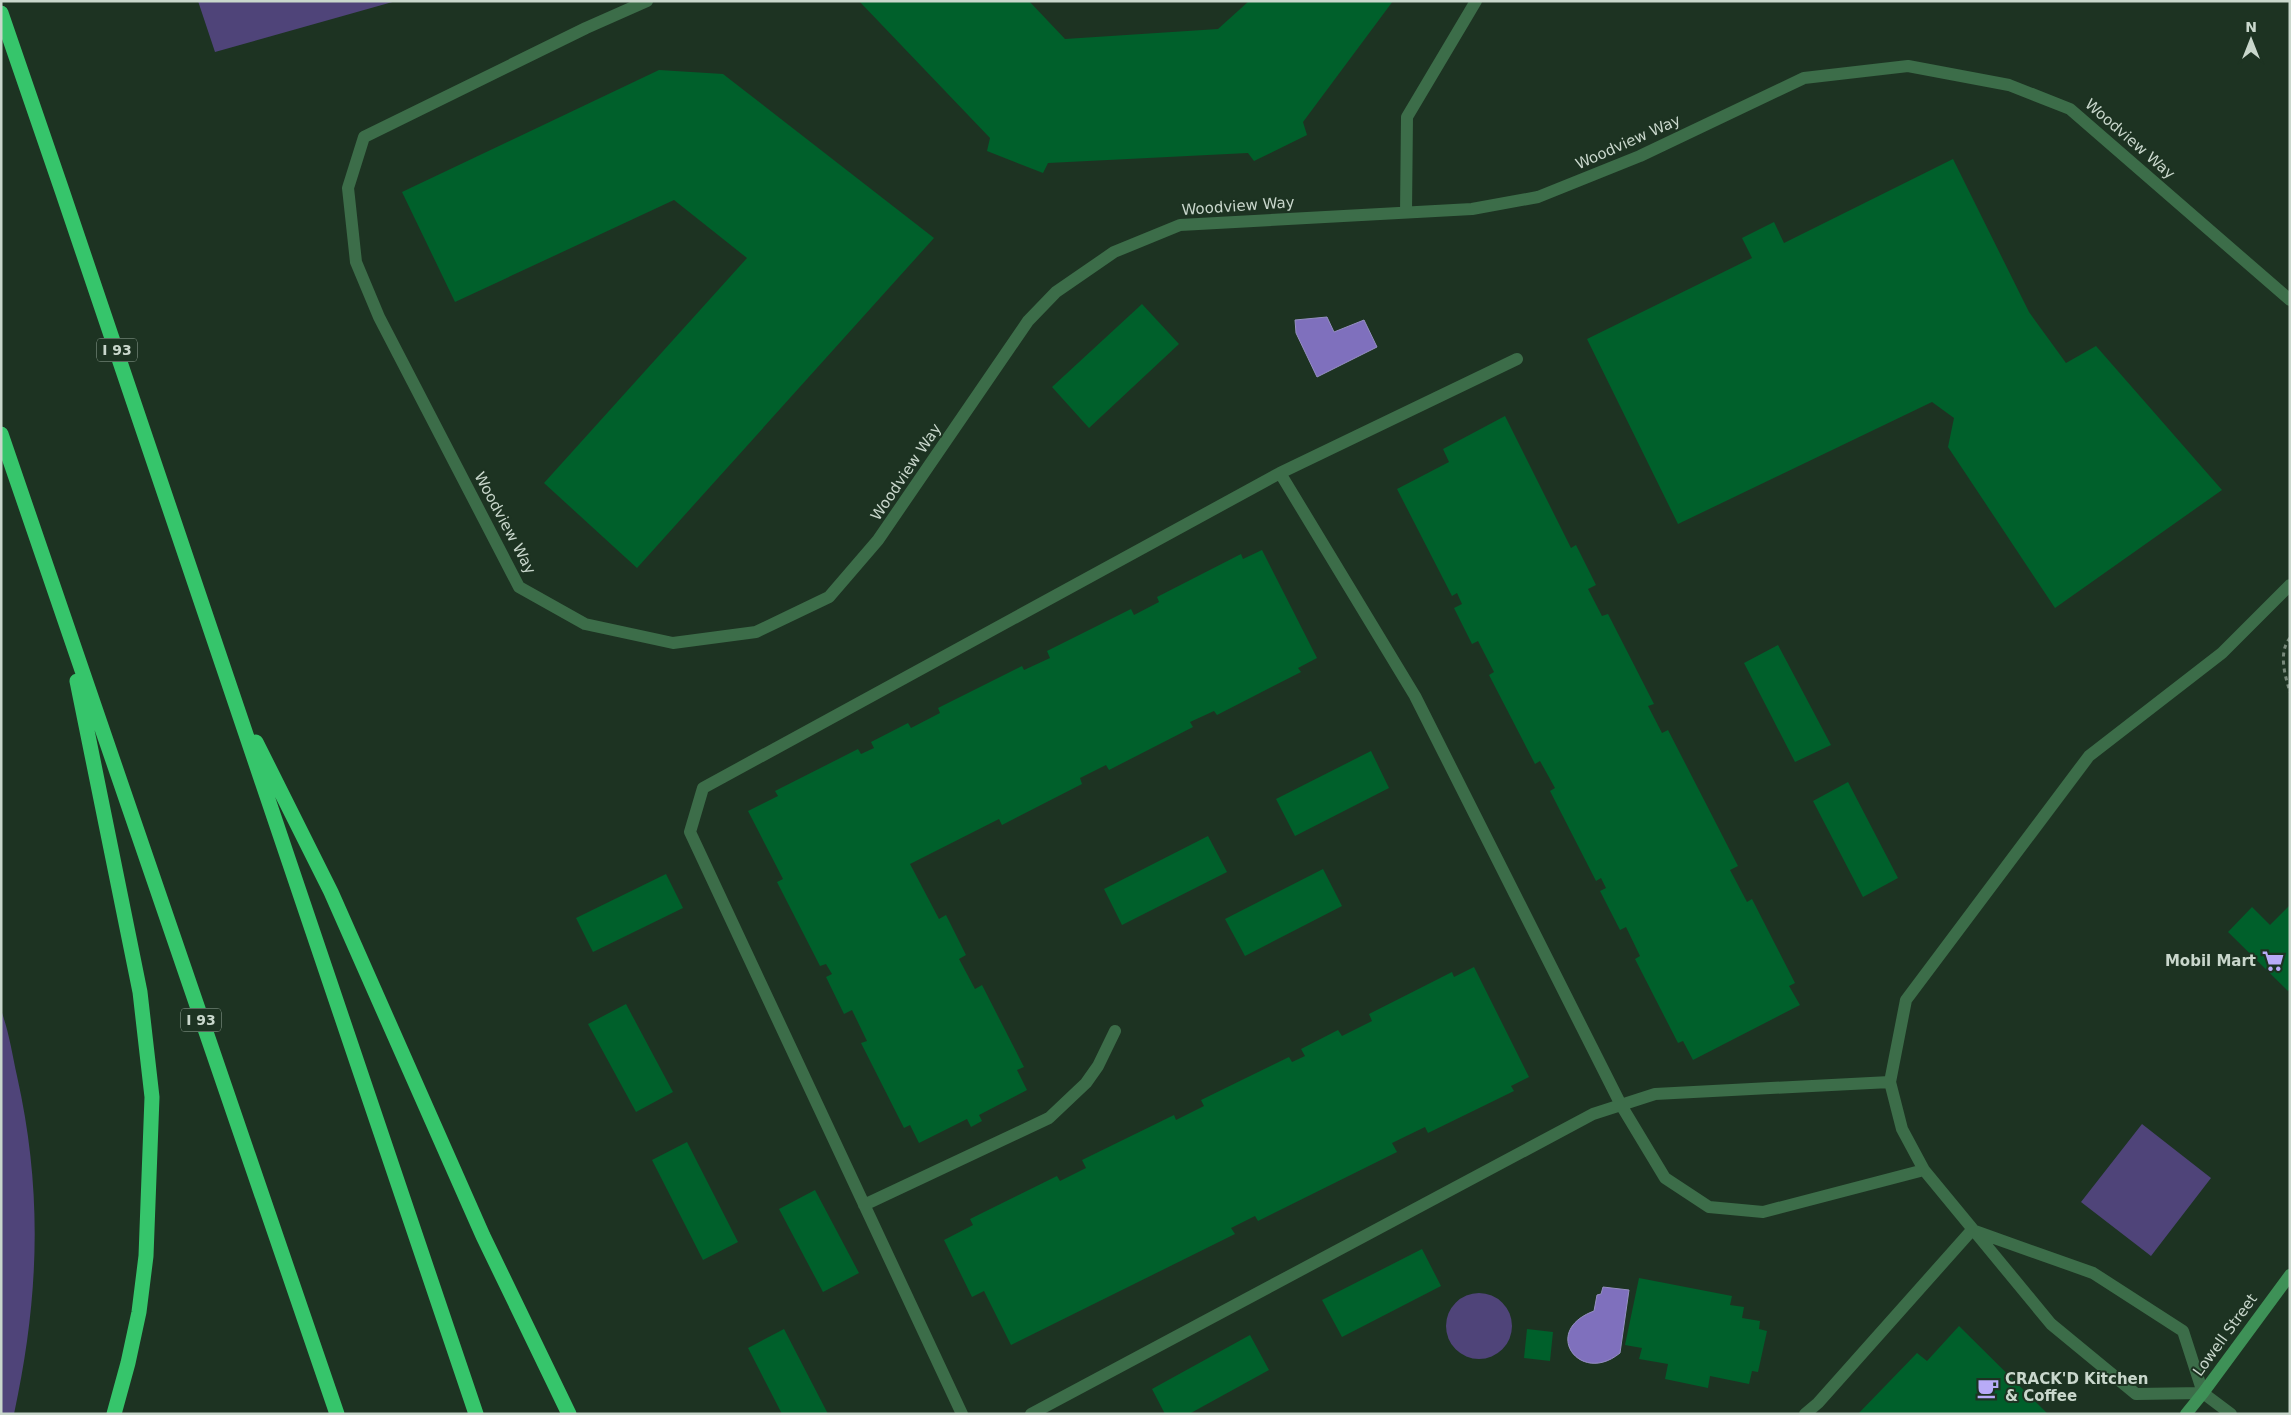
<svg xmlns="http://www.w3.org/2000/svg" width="2291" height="1415" font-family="'DejaVu Sans',sans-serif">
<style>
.green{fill:#4f4479}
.water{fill:#7f70bd;stroke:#958fc2}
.building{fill:#00602b}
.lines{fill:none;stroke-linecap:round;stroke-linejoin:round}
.path{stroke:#77887a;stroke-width:3;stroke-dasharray:4 4;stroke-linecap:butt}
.lane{stroke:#3c6d49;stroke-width:12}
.secondary{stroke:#3e9157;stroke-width:12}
.highway{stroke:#36c56b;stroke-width:15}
.labels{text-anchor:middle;stroke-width:4;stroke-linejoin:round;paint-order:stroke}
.shield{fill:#1d3322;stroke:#95a699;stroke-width:1}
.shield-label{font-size:14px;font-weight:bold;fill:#c9d7cc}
.street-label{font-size:15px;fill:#c9d7cc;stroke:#1d3322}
.poi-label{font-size:15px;font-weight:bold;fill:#c9d7cc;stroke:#1d3322;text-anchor:end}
</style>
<rect width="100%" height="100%" fill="#1d3322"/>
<path class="green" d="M 198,1 L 396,1 L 215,52 Z
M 1,1010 C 9,1032 12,1053 17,1076 C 43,1192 39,1298 14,1414 L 1,1414 Z
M 2142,1124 L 2211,1178 L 2151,1256 L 2081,1202 Z
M1446 1326a33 33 0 1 1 66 0a33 33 0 1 1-66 0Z"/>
<path class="water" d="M 1327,317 L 1334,332 L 1364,320 L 1377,347 L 1317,377 L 1296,333 L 1295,320 Z
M 1603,1287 L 1629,1290 L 1620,1353 C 1580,1386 1540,1331 1594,1311 L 1597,1295 L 1601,1294 Z"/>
<path class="building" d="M 859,1 L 1029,1 L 1065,39 L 1218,29 L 1249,1 L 1393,1 L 1303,122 L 1307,135 L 1254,161 L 1248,153 L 1048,163 L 1043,173 L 987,151 L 990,138 Z
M 659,70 L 723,74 L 934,238 L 637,568 L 544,483 L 747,258 L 674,200 L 455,302 L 402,192 Z
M 1953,159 L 2029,312 L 2066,363 L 2096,346 L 2222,490 L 2055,608 L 1948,447 L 1954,418 L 1932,402 L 1678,524 L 1587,339 L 1752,258 L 1742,238 L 1774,222 L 1784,243 Z
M 1142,304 L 1179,344 L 1089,428 L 1052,387 Z
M 1505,416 L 1571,548 L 1576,545 L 1596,585 L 1588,589 L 1602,616 L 1608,614 L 1654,704 L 1648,706 L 1662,733 L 1668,730 L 1738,866 L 1730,870 L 1747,902 L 1752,899 L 1795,983 L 1789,986 L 1800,1005 L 1693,1060 L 1683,1041 L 1678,1043 L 1635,959 L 1640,956 L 1626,927 L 1620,930 L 1600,891 L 1606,888 L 1601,878 L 1596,881 L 1550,791 L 1555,788 L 1540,761 L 1535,764 L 1489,675 L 1494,672 L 1478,641 L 1472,644 L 1454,608 L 1462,604 L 1457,593 L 1452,596 L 1397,489 L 1449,462 L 1443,449 Z
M 1262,550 L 1317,658 L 1298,668 L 1301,672 L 1217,715 L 1214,711 L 1190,722 L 1193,727 L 1109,770 L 1106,765 L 1080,778 L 1082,784 L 1002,825 L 999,819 L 910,864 L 939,919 L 946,915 L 966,955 L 959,959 L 975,989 L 982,985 L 1024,1067 L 1017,1070 L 1027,1090 L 979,1115 L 982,1121 L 971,1127 L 967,1119 L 919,1143 L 910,1125 L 904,1128 L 861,1043 L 867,1041 L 852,1010 L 844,1014 L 826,977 L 832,974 L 826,964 L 820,966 L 777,882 L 783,879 L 748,811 L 778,796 L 775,791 L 858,749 L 861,754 L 874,748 L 871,742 L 908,723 L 911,728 L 940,713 L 938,708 L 1022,666 L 1024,670 L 1050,658 L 1047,651 L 1131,609 L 1134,615 L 1159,602 L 1157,597 L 1241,554 L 1243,559 Z
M 1778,645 L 1831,745 L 1795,762 L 1744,663 Z
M 1371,751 L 1389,788 L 1295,836 L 1276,799 Z
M 1848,782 L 1898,878 L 1863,897 L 1813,801 Z
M 1208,836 L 1227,872 L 1122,925 L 1104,889 Z
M 1323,869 L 1342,906 L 1245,956 L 1225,919 Z
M 666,874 L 683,908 L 593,952 L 576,918 Z
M 2290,905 L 2290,989 L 2288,991 L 2228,932 L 2252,907 L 2270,925 Z
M 1474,967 L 1529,1077 L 1511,1086 L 1514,1091 L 1428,1133 L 1425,1127 L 1392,1143 L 1397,1152 L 1258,1221 L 1255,1216 L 1231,1228 L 1235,1234 L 1011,1345 L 984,1291 L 972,1297 L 944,1240 L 973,1225 L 970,1219 L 1057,1176 L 1060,1181 L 1086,1168 L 1082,1160 L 1174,1115 L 1176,1120 L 1204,1106 L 1201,1100 L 1289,1057 L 1292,1062 L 1305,1056 L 1301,1049 L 1338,1030 L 1342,1036 L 1372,1021 L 1369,1014 L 1452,972 L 1454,977 Z
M 626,1004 L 673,1092 L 636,1112 L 588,1024 Z
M 687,1142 L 738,1242 L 703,1260 L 652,1160 Z
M 815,1190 L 859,1273 L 823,1292 L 779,1209 Z
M 1422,1249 L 1441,1286 L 1342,1337 L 1322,1300 Z
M 1639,1278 L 1732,1296 L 1730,1305 L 1744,1307 L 1742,1318 L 1760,1321 L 1759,1329 L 1767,1331 L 1758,1372 L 1752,1371 L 1749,1384 L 1710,1376 L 1708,1388 L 1665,1379 L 1668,1364 L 1639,1359 L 1642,1348 L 1625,1345 Z
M 1959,1326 L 2048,1414 L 1858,1414 L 1917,1353 L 1927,1361 Z
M 784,1329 L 828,1414 L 782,1414 L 748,1348 Z
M 1527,1329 L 1553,1332 L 1550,1361 L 1524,1358 Z
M 1250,1335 L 1269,1370 L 1189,1414 L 1165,1414 L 1152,1389 Z"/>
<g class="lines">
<path class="path" d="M 2290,638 C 2278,652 2285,676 2290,692"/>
<path class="lane" d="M 647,1 L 586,28 L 364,137 L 348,188 L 356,262 L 379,317 L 519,587 L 585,624 L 673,643 L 756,632 L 829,597 L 878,540 L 1028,321 L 1056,292 L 1114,252 L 1180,225 L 1472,209 L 1538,197 L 1640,156 L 1804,78 L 1908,66 L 2009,85 L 2070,109 L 2290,300
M 1406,212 L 1407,117 L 1476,1
M 1280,473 L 1415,696 L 1621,1105 L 1665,1178 L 1709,1207 L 1763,1212 L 1924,1170
M 864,1205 L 1049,1118 L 1086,1083 L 1098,1066 L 1115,1031
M 1972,1230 L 2093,1273 L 2183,1331 L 2203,1393 L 2231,1414
M 2203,1393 L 2136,1394 L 2051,1324 L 1924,1170 L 1902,1129 L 1890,1082 L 1906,1000 L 2089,756 L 2222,653 L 2290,585
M 962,1414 L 690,832 L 703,788 L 1280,473 L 1517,359
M 1031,1414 L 1593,1114 L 1655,1094 L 1890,1082
M 1805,1414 L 1818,1403 L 1972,1230"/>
<path class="secondary" d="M 2186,1414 L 2203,1393 L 2290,1275"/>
<path class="highway" d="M 1,13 C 162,479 317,947 476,1414
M 1,434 L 337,1414
M 77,681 L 140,992 L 152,1097 L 146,1256 L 139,1312 L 128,1363 L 114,1414
M 256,742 L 331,892 L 483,1236 L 569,1414"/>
</g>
<defs>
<g id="supermarket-bare" transform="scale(1.725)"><path d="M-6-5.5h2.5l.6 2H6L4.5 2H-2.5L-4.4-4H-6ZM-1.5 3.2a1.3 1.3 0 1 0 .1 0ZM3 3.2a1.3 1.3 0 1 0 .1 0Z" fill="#b8abf7" stroke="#1d3322" stroke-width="2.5" paint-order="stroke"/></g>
<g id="cafe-bare" transform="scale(1.725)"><path d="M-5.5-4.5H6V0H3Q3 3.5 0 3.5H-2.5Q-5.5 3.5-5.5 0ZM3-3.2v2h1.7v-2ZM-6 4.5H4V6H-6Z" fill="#b8abf7" stroke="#1d3322" stroke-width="2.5" paint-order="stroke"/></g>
</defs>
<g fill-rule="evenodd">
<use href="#supermarket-bare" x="2273" y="961"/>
<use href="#cafe-bare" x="1988" y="1388"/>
</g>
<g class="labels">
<g class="shield">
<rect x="97" y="338.5" width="40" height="23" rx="4"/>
<rect x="181" y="1008.5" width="40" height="23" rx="4"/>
</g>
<g class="shield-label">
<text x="117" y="355">I 93</text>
<text x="201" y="1025">I 93</text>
</g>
<g class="street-label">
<text transform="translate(2130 139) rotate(41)" y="5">Woodview Way</text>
<text transform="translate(1628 142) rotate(-24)" y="5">Woodview Way</text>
<text transform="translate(1238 206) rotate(-4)" y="5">Woodview Way</text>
<text transform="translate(906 472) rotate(-56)" y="5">Woodview Way</text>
<text transform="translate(505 523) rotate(62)" y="5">Woodview Way</text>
<text transform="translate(2225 1335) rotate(-54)" y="5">Lowell Street</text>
</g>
<g class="poi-label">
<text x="2256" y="966">Mobil Mart</text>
<text x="2005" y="1384" text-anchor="start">CRACK'D Kitchen<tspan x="2005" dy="17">&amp; Coffee</tspan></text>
</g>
</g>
<rect width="2291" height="1415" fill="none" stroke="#c9d7cc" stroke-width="5"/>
<g transform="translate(2251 40)" stroke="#1d3322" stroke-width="4" paint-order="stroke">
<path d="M0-4L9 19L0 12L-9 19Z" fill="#c9d7cc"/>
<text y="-8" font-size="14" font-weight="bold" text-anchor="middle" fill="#c9d7cc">N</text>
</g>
</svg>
